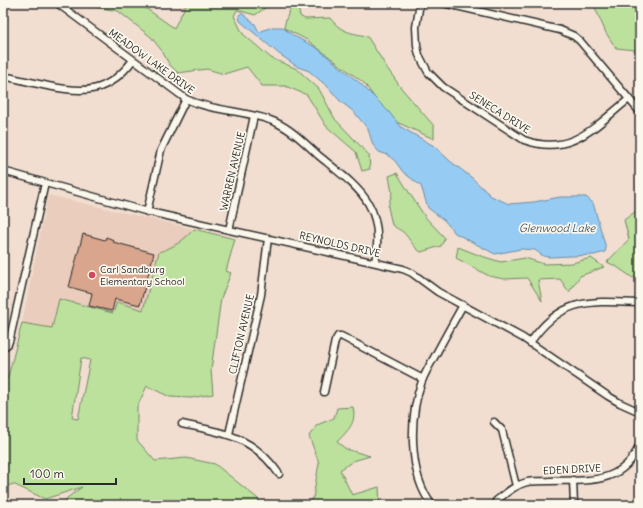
<svg xmlns="http://www.w3.org/2000/svg" width="643" height="508" font-family="Delius,sans-serif">
<style>
.built{fill:#eacdbc}
.green{fill:#bbe19d;stroke:#738664;fill-rule:evenodd}
.water{fill:#96ccf4;stroke:#6b8ca4}
.building{fill:#d9a58d;stroke:#2b2b2b}
.lines{fill:none;stroke-linecap:round;stroke-linejoin:round}
.street-casing{stroke:#2b2b2b;stroke-width:9}
.street{stroke:#fbf7ec;stroke-width:6}
.poi-dot{fill:#d1495b;stroke:#fbf7ec;stroke-width:1.5}
.labels{text-anchor:middle;stroke-width:3.5;stroke-linejoin:round;paint-order:stroke}
.street-label{font-size:10px;fill:#2b2b2b;stroke:#fbf7ec}
.poi-label{font-size:10px;fill:#2b2b2b;stroke:#fbf7ec;text-anchor:start}
.water-label{font-size:11px;font-style:italic;fill:#4b5b67;stroke:#fbf7ec}
</style>
<rect width="100%" height="100%" fill="#f1ded0"/>
<filter id="ink" filterUnits="userSpaceOnUse"><feTurbulence type="fractalNoise" baseFrequency=".025" numOctaves="2"/><feDisplacementMap in="SourceGraphic" scale="8" xChannelSelector="R" yChannelSelector="G"/><feConvolveMatrix kernelMatrix="1 2 1 2 8 2 1 2 1" color-interpolation-filters="sRGB"/></filter>
<g filter="url(#ink)">
<path class="built" d="M 48,195 L 194,229 L 185,239 L 172,248 L 159,252 L 143,310 L 117,302 L 114,313 L 59,299 L 52,328 L 22,323 Z"/>
<path class="green" d="M 82,3 L 141,3 L 144,7 L 174,28 L 187,3 L 264,3 L 268,6 L 255,15 L 237,10 L 234,16 L 243,34 L 271,58 L 297,69 L 319,89 L 335,119 L 369,155 L 370,169 L 362,171 L 356,152 L 326,126 L 307,95 L 285,86 L 262,86 L 247,67 L 224,74 L 207,69 L 178,73 L 169,64 L 162,51 L 151,37 L 118,11 L 89,6 Z
M 293,3 L 298,7 L 300,16 L 305,19 L 330,18 C 341,32 350,33 367,36 L 387,68 L 402,89 L 434,126 L 434,139 L 390,119 L 364,83 L 307,40 L 284,28 L 286,19 Z
M 593,3 L 628,3 L 631,7 L 640,9 L 640,62 L 635,50 L 616,48 L 606,33 Z
M 397,173 L 410,194 L 426,218 L 445,238 L 441,246 L 421,252 C 413,247 410,239 403,232 C 400,230 395,227 392,225 L 388,207 L 392,193 L 389,176 Z
M 640,208 L 640,274 L 633,278 L 617,267 L 607,262 L 629,239 L 624,220 Z
M 194,229 L 235,239 L 226,271 L 231,273 L 221,298 L 211,370 L 213,394 L 191,398 L 170,397 L 147,386 L 137,407 L 137,440 L 155,461 L 186,458 L 215,464 L 257,498 L 263,505 L 64,505 L 67,498 L 82,487 L 45,499 L 13,484 L 3,488 L 3,380 L 8,377 L 22,323 L 52,328 L 59,299 L 113,313 L 117,302 L 143,310 L 159,252 C 174,247 183,241 194,229 ZM 81,358 L 90,360 L 78,419 L 72,418 Z
M 458,247 L 481,256 L 501,262 L 525,258 L 544,264 L 572,263 L 591,258 L 604,267 L 580,276 L 569,292 L 560,279 L 538,280 L 542,301 L 527,278 L 504,279 L 489,276 L 456,258 Z
M 353,407 C 357,424 347,431 337,442 L 346,449 L 370,456 L 353,461 L 340,470 L 352,495 L 379,487 L 380,505 L 307,505 L 313,498 L 319,463 L 309,436 L 317,425 L 334,418 L 337,408 Z"/>
<path class="water" d="M 242,13 L 255,24 L 259,32 L 272,27 L 282,27 L 294,36 L 317,48 L 361,84 L 388,111 L 401,127 L 434,146 L 450,161 L 471,177 L 491,196 L 509,204 L 534,202 L 560,197 L 586,197 L 593,203 L 606,248 L 605,252 L 594,255 L 550,257 L 543,256 L 535,250 L 521,249 L 495,254 L 455,233 L 444,220 L 428,208 L 421,186 L 403,172 L 395,161 L 388,155 L 379,152 L 373,145 L 368,129 L 354,112 L 340,101 L 328,87 L 309,71 L 298,67 L 279,54 L 240,21 L 239,15 Z"/>
<path class="building" d="M 83,234 L 105,240 L 106,237 L 114,240 L 113,242 L 154,253 L 140,305 L 115,299 L 112,311 L 89,306 L 92,293 L 69,287 Z"/>
<g class="lines">
<g class="street-casing">
<path id="street" d="M 57,3 L 186,99 C 214,112 247,110 275,122 C 291,129 305,143 318,155 C 358,188 386,204 375,262
M 420,3 L 416,27 L 417,46 L 419,55 L 428,72 L 443,87 L 524,140 C 571,157 595,126 629,99
M 443,3 L 560,30 L 574,36 L 580,41 L 640,112
M 3,76 C 18,79 33,83 48,86 C 86,94 108,93 133,60
M 3,171 L 145,211 L 403,269 L 412,273 L 438,292 L 523,338 L 608,396 L 620,403 L 640,412
M 147,212 L 161,150 L 186,99
M 229,230 L 254,116
M 530,343 C 561,297 590,301 640,303
M 3,348 L 8,344 L 10,338 L 45,183
M 324,392 L 335,341 L 338,336 L 341,336 L 423,379
M 494,422 L 502,430 L 516,486
M 182,424 C 224,433 253,436 279,474
M 229,434 L 261,295 L 268,238
M 573,480 L 574,505
M 496,501 C 506,493 515,485 527,482 C 534,481 541,481 549,481 C 586,480 623,486 640,444
M 432,505 C 408,474 409,416 422,381 C 426,371 431,363 436,354 C 445,337 454,321 463,305"/>
</g>
<use href="#street" class="street"/>
</g>
</g>
<circle class="poi-dot" cx="92" cy="275" r="4"/>
<g class="labels">
<g class="street-label">
<text transform="translate(152 61) rotate(36)" y="4">MEADOW LAKE DRIVE</text>
<text transform="translate(500 112) rotate(32)" y="4">SENECA DRIVE</text>
<text transform="translate(232 171) rotate(-77)" y="4">WARREN AVENUE</text>
<text transform="translate(340 244) rotate(13)" y="4">REYNOLDS DRIVE</text>
<text transform="translate(241 334) rotate(-77)" y="4">CLIFTON AVENUE</text>
<text transform="translate(572 469) rotate(-3)" y="4">EDEN DRIVE</text>
</g>
<g class="poi-label">
<text x="100" y="273">Carl Sandburg<tspan x="100" dy="12">Elementary School</tspan></text>
</g>
<g class="water-label">
<text x="557" y="232">Glenwood Lake</text>
</g>
</g>
<rect width="643" height="508" fill="none" stroke="#fbf7ec" stroke-width="16"/>
<rect x="8" y="8" width="627" height="492" fill="none" stroke="#2b2b2b" stroke-width="1.5" filter="url(#ink)"/>
<path d="M24 478v6h92v-6" fill="none" stroke="#2b2b2b" stroke-width="2"/>
<text x="30" y="478" font-size="12" fill="#2b2b2b" stroke="#fbf7ec" stroke-width="3" paint-order="stroke">100 m</text>
</svg>
